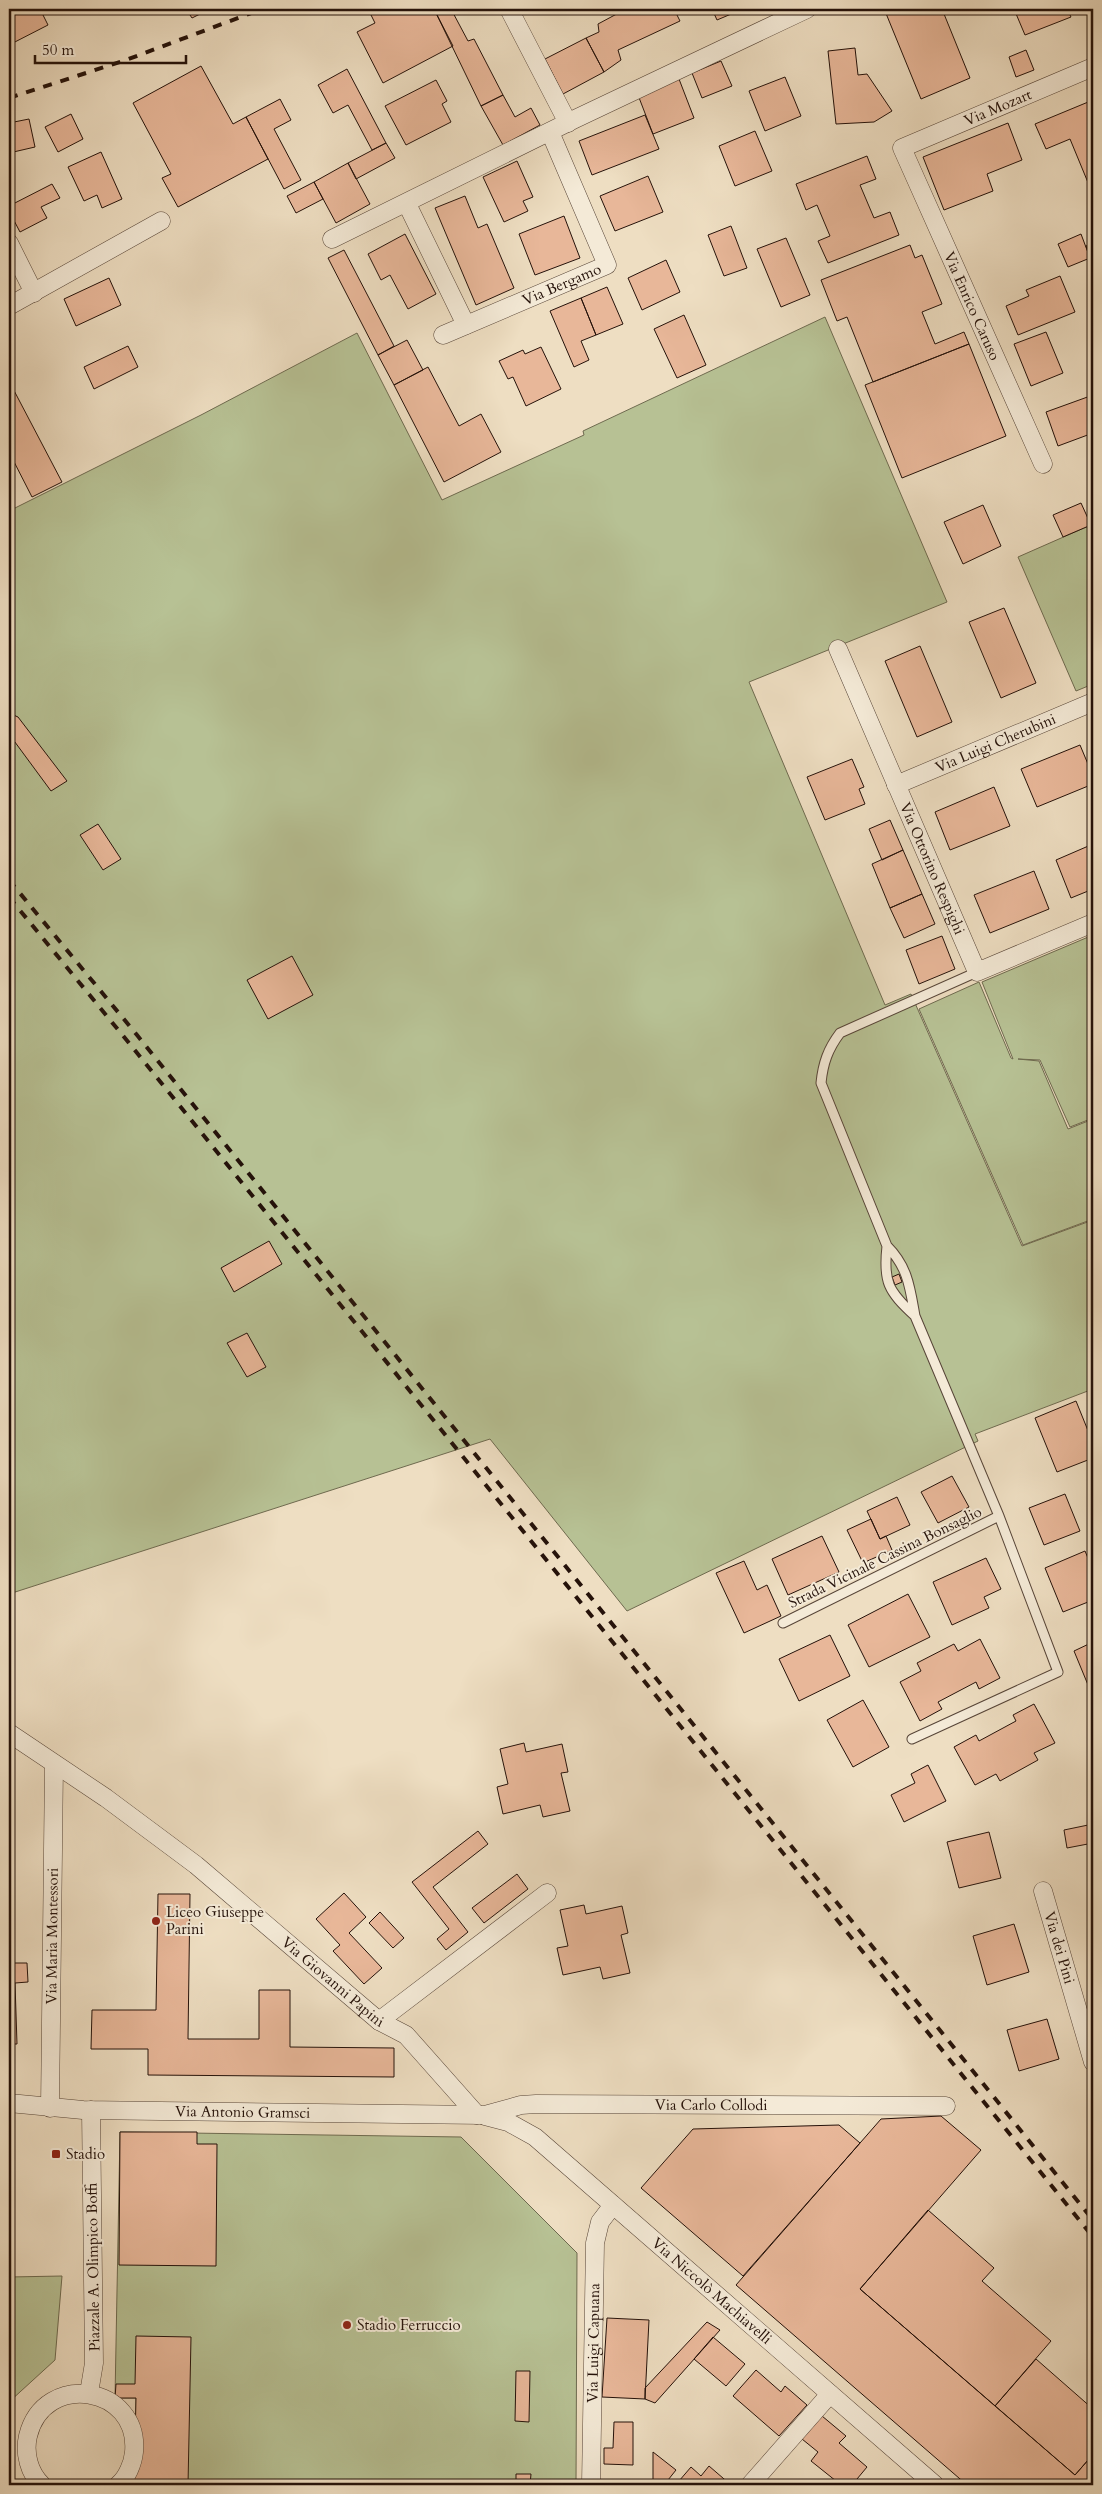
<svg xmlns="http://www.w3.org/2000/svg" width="1102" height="2494" font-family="Cardo,serif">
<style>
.green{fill:#b7c194;stroke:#6e6a4f}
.building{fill:#e8b799;stroke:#25120a}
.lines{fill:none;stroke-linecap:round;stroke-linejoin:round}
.lane-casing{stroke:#574538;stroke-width:11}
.street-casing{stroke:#574538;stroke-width:19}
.lane{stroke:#f4ead7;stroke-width:9}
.street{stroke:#f4ead7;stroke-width:18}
.rail{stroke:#25120a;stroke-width:4;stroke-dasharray:9 9;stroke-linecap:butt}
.poi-dot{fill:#8f2418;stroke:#f4ead7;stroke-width:2}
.labels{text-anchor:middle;stroke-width:4;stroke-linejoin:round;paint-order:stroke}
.street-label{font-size:15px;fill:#25120a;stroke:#f4ead7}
.poi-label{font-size:15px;fill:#25120a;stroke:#f4ead7;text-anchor:start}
</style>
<rect width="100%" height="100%" fill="#eedec2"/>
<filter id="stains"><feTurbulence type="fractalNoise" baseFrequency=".004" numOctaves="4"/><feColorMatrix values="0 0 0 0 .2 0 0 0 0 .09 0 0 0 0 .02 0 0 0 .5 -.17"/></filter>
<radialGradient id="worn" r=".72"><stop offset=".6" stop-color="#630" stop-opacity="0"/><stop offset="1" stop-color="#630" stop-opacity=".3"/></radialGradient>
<path class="green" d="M 825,317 L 947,602 L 749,682 L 885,1005 L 911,994 L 1022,1246 L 1093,1220 L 1093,1389 L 975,1434 L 978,1441 L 627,1611 L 490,1439 L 9,1594 L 9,511 L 201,415 L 357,333 L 442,500 L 584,435 L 583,431 Z
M 1093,524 L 1093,684 L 1076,691 L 1018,557 Z
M 1093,935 L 1093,1118 L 1070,1127 L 1040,1060 L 1018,1059 L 1039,1061 L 1068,1129 L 1093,1119 L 1093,1219 L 1023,1245 L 919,1009 L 979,982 L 1011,1058 L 1013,1059 L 982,982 Z
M 120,2132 L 461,2137 L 577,2253 L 576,2485 L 134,2485 L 136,2398 L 115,2398 Z
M 62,2276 L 55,2360 L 9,2402 L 9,2277 Z"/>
<path class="building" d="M 9,9 L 40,9 L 48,25 L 9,45 Z
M 186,9 L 210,9 L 192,18 Z
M 368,9 L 434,9 L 453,46 L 383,83 L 357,32 L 375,23 Z
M 434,9 L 451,9 L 468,41 L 474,39 L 503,95 L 481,106 Z
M 626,9 L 674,9 L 680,21 L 618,50 L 621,60 L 604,72 L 586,38 L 599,32 L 598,24 Z
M 712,9 L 743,9 L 717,20 Z
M 891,9 L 942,9 L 970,78 L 921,99 L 885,11 Z
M 1014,9 L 1067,9 L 1071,17 L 1025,35 Z
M 586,38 L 604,72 L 563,94 L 545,59 Z
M 855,48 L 858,75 L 867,74 L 892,111 L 874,122 L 836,124 L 828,51 Z
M 1026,50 L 1034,70 L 1016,77 L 1009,57 Z
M 721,61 L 732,86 L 702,98 L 692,73 Z
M 201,66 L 233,124 L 246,117 L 268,159 L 178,207 L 162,178 L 171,174 L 133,103 Z
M 347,69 L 386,143 L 372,150 L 348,105 L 333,113 L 318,85 Z
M 785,77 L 801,116 L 765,131 L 749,91 Z
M 679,79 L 694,118 L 653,134 L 638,95 Z
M 436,80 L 447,101 L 442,104 L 451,122 L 406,145 L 385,106 Z
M 503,95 L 515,117 L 531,108 L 540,125 L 503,145 L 481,106 Z
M 280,99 L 291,120 L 274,129 L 301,180 L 284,189 L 246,117 Z
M 1093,100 L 1093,183 L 1089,185 L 1070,139 L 1046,149 L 1035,124 Z
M 71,114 L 83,139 L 58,152 L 45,127 Z
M 645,115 L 659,149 L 592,175 L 579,141 Z
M 29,119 L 35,147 L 9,153 L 9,123 Z
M 1008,123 L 1022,160 L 987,174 L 993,191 L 944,210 L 923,157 Z
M 755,131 L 772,171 L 735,186 L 719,146 Z
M 386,143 L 395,158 L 356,179 L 348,163 Z
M 101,152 L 122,199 L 102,208 L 97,195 L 84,201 L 68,167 Z
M 867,156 L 876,179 L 860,185 L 874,218 L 890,212 L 899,235 L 828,263 L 818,241 L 830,236 L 817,205 L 806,210 L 796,184 Z
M 517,161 L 533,197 L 523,201 L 528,211 L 504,222 L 483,177 Z
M 348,163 L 370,204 L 336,223 L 314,182 Z
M 648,176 L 663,212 L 615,231 L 600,196 Z
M 314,182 L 323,199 L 296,213 L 287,196 Z
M 52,184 L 60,198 L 41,207 L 47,218 L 20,232 L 9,211 L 9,206 Z
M 465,196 L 478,228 L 487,224 L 514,288 L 476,305 L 435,208 Z
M 564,216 L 580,258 L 535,275 L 519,234 Z
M 731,226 L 747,268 L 724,276 L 708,235 Z
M 405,234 L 436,294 L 408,309 L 390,275 L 381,280 L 368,254 Z
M 1081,234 L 1090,258 L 1068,267 L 1058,244 Z
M 786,238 L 810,295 L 781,307 L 757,249 Z
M 1093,243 L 1093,257 L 1090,258 L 1086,246 Z
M 910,245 L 915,258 L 922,255 L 942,304 L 922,312 L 935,344 L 964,332 L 969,344 L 873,382 L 847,317 L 837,321 L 821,280 Z
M 344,250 L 394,346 L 378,355 L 328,258 Z
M 666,260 L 680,292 L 642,310 L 628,278 Z
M 1060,276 L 1075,312 L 1018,335 L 1006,306 L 1029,296 L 1026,290 Z
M 109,278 L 121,305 L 76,326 L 64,299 Z
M 607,287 L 623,324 L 596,335 L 581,298 Z
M 581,298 L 596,335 L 581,341 L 589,360 L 574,367 L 550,311 Z
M 684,315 L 706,365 L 677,378 L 654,329 Z
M 1046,332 L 1063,373 L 1031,386 L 1014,344 Z
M 407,340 L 423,370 L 394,385 L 378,355 Z
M 969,344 L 1006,436 L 902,478 L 865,385 Z
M 128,346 L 138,367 L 94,389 L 84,367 Z
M 541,347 L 561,389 L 526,406 L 513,377 L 508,379 L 499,361 L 523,350 L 525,354 Z
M 428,367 L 459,426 L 481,414 L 501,452 L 444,482 L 394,385 Z
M 9,381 L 62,482 L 32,497 L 9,452 Z
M 1093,395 L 1093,433 L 1058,446 L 1046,412 Z
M 1081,503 L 1091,525 L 1063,537 L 1053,515 Z
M 983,505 L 1001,546 L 963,564 L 944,522 Z
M 1004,608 L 1036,683 L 1001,698 L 969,622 Z
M 920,646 L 952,722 L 917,737 L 885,661 Z
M 9,713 L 18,717 L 67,781 L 51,791 L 9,734 Z
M 1080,745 L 1093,776 L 1093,784 L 1037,807 L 1021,769 Z
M 852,759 L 864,787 L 859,789 L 865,804 L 825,820 L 807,777 Z
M 994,787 L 1010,826 L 950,850 L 935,812 Z
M 890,820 L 903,850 L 882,860 L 869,829 Z
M 98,824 L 121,859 L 103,870 L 80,835 Z
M 1093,844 L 1093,889 L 1071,898 L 1056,860 Z
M 903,850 L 922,894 L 890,908 L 872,864 Z
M 1034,871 L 1049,909 L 990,933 L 974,895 Z
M 922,894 L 935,924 L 904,938 L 890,908 Z
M 942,936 L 955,969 L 919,984 L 906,950 Z
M 292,956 L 313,995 L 268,1019 L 247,980 Z
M 269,1241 L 282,1264 L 234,1292 L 221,1268 Z
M 899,1274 L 902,1282 L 895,1285 L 892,1277 Z
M 247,1333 L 266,1367 L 247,1377 L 227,1343 Z
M 1076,1401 L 1093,1443 L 1093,1458 L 1057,1472 L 1035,1418 Z
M 952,1476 L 969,1507 L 938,1523 L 921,1492 Z
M 1065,1494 L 1080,1531 L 1044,1545 L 1029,1508 Z
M 897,1497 L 910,1525 L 880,1539 L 867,1511 Z
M 871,1519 L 880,1539 L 886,1536 L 892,1550 L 863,1563 L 847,1530 Z
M 822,1536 L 839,1572 L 788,1595 L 772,1559 Z
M 1085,1551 L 1093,1570 L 1093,1600 L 1063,1612 L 1045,1568 Z
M 986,1558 L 1001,1589 L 984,1597 L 989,1608 L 952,1625 L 933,1582 Z
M 744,1561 L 757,1590 L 767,1585 L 781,1616 L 744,1633 L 716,1573 Z
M 908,1594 L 930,1637 L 869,1667 L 848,1625 Z
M 830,1635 L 850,1676 L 799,1701 L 779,1659 Z
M 980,1639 L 1000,1678 L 979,1689 L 976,1682 L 938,1702 L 942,1709 L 920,1721 L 900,1682 L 921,1671 L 917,1663 L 954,1644 L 958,1651 Z
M 1093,1642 L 1093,1697 L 1074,1651 Z
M 863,1700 L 889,1747 L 853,1767 L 827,1720 Z
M 1034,1704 L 1055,1743 L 1034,1753 L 1038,1760 L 1000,1781 L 996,1774 L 975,1785 L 954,1747 L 976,1735 L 979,1741 L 1016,1721 L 1013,1715 Z
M 524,1743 L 526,1752 L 562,1744 L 568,1772 L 561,1773 L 570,1811 L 543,1817 L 540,1805 L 503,1814 L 497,1787 L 508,1784 L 500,1749 Z
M 928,1765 L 946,1801 L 904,1822 L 891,1795 L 915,1783 L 911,1774 Z
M 1093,1766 L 1093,1809 L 1089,1783 L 1090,1772 Z
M 1093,1824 L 1093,1843 L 1067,1848 L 1064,1830 Z
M 478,1831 L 488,1844 L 433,1887 L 468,1932 L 446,1950 L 437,1939 L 449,1929 L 412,1882 Z
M 9,1832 L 11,1832 L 12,1868 L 9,1868 Z
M 989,1832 L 1001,1878 L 959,1888 L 947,1842 Z
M 517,1874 L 528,1889 L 484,1923 L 472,1908 Z
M 344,1893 L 366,1917 L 349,1933 L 382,1968 L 364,1984 L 333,1951 L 340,1945 L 316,1919 Z
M 158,1894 L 190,1894 L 188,2039 L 259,2039 L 259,1990 L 290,1990 L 290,2047 L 394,2048 L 394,2077 L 148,2075 L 148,2049 L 91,2049 L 92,2010 L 156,2010 Z
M 584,1905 L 586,1914 L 622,1906 L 628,1933 L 621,1935 L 630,1973 L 603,1979 L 600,1967 L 563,1975 L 557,1948 L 568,1946 L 560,1910 Z
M 380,1912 L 404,1938 L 393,1948 L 369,1923 Z
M 1014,1924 L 1029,1972 L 987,1985 L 973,1936 Z
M 9,1963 L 27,1963 L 28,1982 L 15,1983 L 17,2044 L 9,2044 Z
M 1047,2019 L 1059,2059 L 1019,2071 L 1007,2030 Z
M 941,2116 L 981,2150 L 860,2289 L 1075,2475 L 1089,2459 L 1093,2462 L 1093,2485 L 967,2485 L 736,2285 L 881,2119 Z
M 839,2125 L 860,2143 L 743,2276 L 641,2188 L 693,2129 Z
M 120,2132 L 197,2132 L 197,2144 L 217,2144 L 216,2266 L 119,2265 Z
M 928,2210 L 994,2268 L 982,2281 L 1051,2341 L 995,2406 L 860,2289 Z
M 607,2318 L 649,2320 L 645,2399 L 602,2397 Z
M 707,2322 L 720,2330 L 655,2403 L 645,2399 L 645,2388 Z
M 136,2336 L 191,2337 L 188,2485 L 134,2485 L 136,2398 L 115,2398 L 116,2384 L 135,2384 Z
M 713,2337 L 745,2364 L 726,2386 L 694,2359 Z
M 1036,2359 L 1093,2409 L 1093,2462 L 1089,2459 L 1075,2475 L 995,2406 Z
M 756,2370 L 781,2392 L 785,2386 L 807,2405 L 779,2436 L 733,2396 Z
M 516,2371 L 530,2371 L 529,2422 L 515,2421 Z
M 822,2416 L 846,2436 L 839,2443 L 867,2467 L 852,2485 L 841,2485 L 811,2461 L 818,2452 L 802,2439 Z
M 614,2422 L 633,2422 L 633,2465 L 604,2464 L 604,2448 L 613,2448 Z
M 653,2452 L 676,2470 L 664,2485 L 653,2485 Z
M 709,2466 L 731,2485 L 684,2485 L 679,2481 L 691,2467 L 701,2476 Z
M 516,2474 L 531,2474 L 530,2485 L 516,2485 Z
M 601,2481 L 633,2481 L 633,2485 L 601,2485 Z"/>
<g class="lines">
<g class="lane-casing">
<path id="lane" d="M 887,1246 C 908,1267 910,1288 915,1316
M 783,1623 L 999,1516
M 912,1739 L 1058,1672 L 999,1516 L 915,1316 C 888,1291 883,1282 887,1246 L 821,1083 C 823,1063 828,1049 840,1033 L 977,972"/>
</g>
<g class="street-casing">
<g id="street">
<path d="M 509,9 L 568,123"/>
<path d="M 407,204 L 466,325"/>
<path d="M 332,239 L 575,119 L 807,9"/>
<path d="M 9,243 L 34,293"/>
<path d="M 9,306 L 161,221"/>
<path id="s1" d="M 443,335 L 607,265 L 550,132"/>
<path id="s2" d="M 1043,464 L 902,148 L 1093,67"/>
<path id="s3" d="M 838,649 L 977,972 L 1093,923"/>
<path id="s4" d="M 896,785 L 1093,702"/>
<path id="s5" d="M 9,1733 L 106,1798 L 196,1865 L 379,2021 L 406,2035 L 477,2115"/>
<path id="s6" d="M 1043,1891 L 1093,2062"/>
<path d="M 379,2021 L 547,1893"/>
<path id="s7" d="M 9,2103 L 83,2110 L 485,2115 L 521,2105 L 536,2104 L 946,2106"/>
<path id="s8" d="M 50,2108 L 54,1764"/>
<path id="s9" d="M 485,2116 L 508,2122 L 535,2137 L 935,2485"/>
<path d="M 89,2393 L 94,2363 L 91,2110"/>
<path d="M 42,2485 C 29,2473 24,2453 28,2436 C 44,2370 140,2386 134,2452 C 133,2463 127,2478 118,2485"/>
<path id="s10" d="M 591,2485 L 595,2243 L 600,2222 L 613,2205"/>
<path d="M 750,2485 L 830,2394"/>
</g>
</g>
<use href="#lane" class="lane"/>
<use href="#street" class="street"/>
<path class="rail" d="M 9,98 L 126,60 L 262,9
M 9,880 L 137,1035 L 1093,2220
M 9,897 L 129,1043 L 1093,2237"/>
</g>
<g class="poi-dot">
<circle cx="156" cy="1921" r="5"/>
<rect x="51" y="2149" width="10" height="10" rx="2.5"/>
<circle cx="347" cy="2325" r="5"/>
</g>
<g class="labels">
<g class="street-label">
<text dy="5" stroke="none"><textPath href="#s2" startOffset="450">Via Mozart</textPath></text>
<text dy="5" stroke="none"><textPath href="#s1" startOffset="129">Via Bergamo</textPath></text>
<text transform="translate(972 306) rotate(66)" y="5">Via Enrico Caruso</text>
<text dy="5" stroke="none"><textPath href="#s4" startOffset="108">Via Luigi Cherubini</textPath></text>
<text dy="5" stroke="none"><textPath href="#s3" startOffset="239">Via Ottorino Respighi</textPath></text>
<text transform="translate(885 1557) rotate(-26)" y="5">Strada Vicinale Cassina Bonsaglio</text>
<text dy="5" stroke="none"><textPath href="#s8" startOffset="172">Via Maria Montessori</textPath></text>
<text dy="5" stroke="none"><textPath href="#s6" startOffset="59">Via dei Pini</textPath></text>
<text dy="5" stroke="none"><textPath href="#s5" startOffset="409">Via Giovanni Papini</textPath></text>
<text dy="5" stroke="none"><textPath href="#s7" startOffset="704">Via Carlo Collodi</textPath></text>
<text dy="5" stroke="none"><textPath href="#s7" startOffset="234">Via Antonio Gramsci</textPath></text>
<text transform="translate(93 2267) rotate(-91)" y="5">Piazzale A. Olimpico Boffi</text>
<text dy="5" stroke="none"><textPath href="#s9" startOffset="289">Via Niccolò Machiavelli</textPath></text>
<text dy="5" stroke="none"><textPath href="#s10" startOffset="142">Via Luigi Capuana</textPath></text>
</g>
<g class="poi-label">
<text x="166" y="1917">Liceo Giuseppe<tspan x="166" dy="17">Parini</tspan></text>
<text x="66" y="2159">Stadio</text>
<text x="357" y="2330">Stadio Ferruccio</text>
</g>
</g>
<rect width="1102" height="2494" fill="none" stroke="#eedec2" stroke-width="30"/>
<rect x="10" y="10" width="1082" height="2474" fill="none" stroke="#25120a" stroke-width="2.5"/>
<rect x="15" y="15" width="1072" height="2464" fill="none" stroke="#25120a"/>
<path d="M35 55v8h151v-8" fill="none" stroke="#25120a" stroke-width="2.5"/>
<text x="42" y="55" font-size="15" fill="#25120a" stroke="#f4ead7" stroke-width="4" paint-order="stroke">50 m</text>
<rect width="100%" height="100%" filter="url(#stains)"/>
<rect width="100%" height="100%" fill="url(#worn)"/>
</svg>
